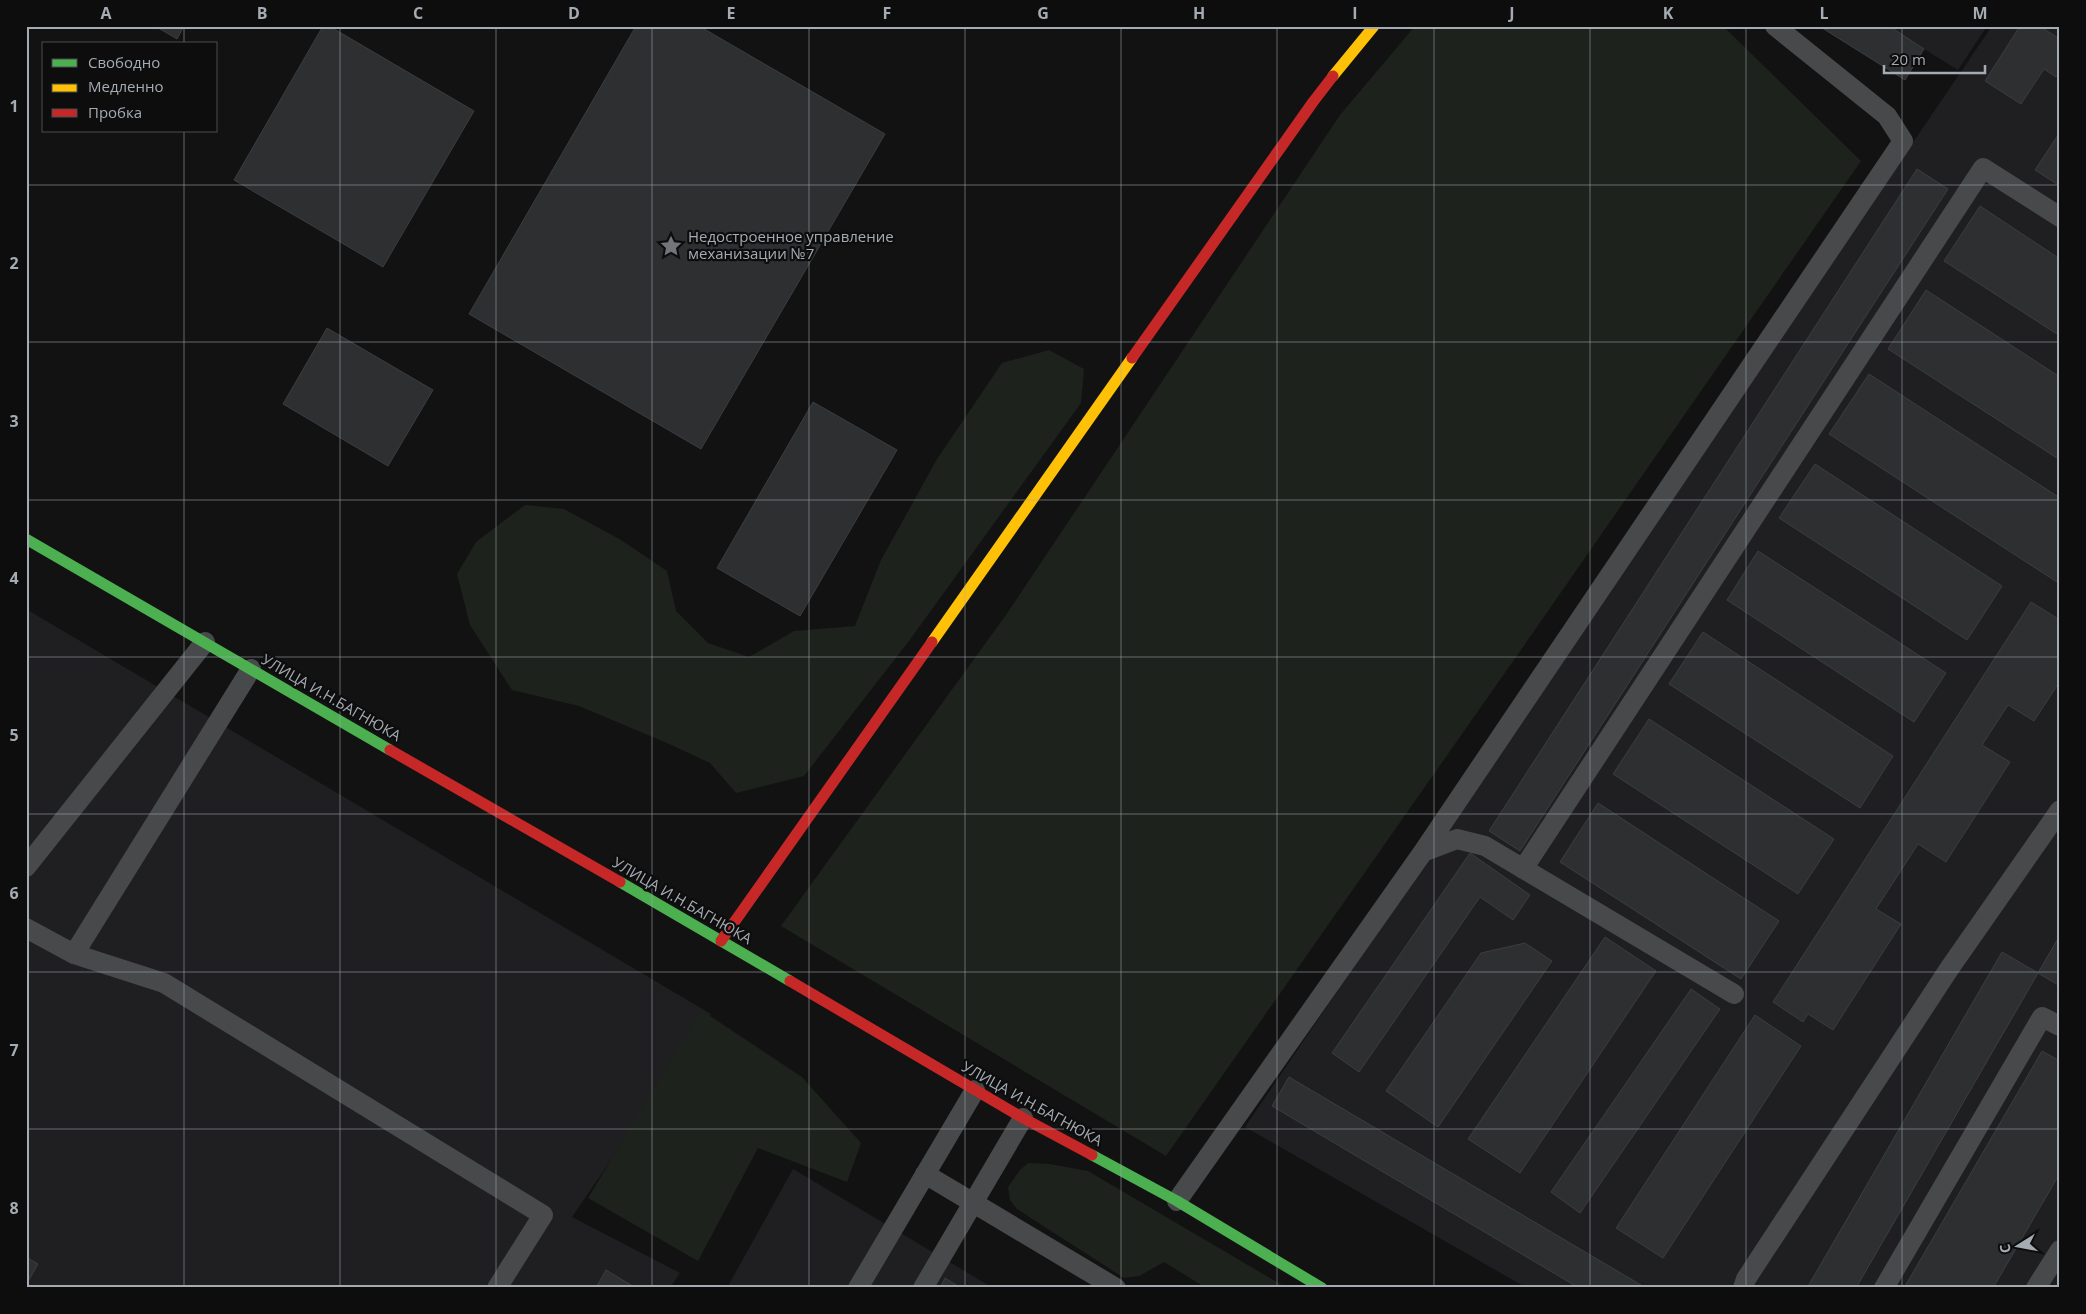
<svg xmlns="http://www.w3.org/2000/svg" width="2086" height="1314" font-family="'Open Sans',sans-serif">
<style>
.built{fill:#1f1f21}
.green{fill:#1d221d}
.building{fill:#2e2f30;stroke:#3b3d3f}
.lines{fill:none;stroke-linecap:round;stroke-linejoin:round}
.lane{stroke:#47494b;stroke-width:20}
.fast{stroke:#4caf50;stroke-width:11}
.slow{stroke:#ffc107;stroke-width:11}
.jam{stroke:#c62828;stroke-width:11}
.grid{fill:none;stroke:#a5abb2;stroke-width:1;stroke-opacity:0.55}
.labels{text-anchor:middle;stroke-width:4.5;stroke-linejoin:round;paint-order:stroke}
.poi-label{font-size:15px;fill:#a5abb2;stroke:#0d0d0e;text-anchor:start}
.street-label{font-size:15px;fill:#a5abb2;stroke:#0d0d0e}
.neatline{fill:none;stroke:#a5abb2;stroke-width:2}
.grid-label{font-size:16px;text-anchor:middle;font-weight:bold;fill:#a5abb2}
</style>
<rect width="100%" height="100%" fill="#121213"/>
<path class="built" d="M 1819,26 L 1987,26 L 1958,70 L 1924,49 L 1905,80 Z
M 1992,26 L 2060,26 L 2060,1288 L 1527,1288 L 1245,1127 Z
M 26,609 L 711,1014 L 572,1217 L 680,1273 L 670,1288 L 26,1288 Z
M 793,1169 L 993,1288 L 727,1288 Z"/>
<path class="green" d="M 1415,26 L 1723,26 L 1861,161 L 1523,647 L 1166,1156 L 781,926 L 1008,612 L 1340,115 Z
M 1049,350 L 1084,369 L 1081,403 L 909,641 L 804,776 L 736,793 L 710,763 L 667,743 L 579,706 L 512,690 L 470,625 L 457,574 L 476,542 L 525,505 L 564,509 L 621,540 L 667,571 L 676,611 L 708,643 L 749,657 L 794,631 L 855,626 L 881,560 L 937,459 L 1002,363 Z
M 701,1010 L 802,1077 L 861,1143 L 847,1182 L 758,1148 L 698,1261 L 588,1198 Z
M 1028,1163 L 1050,1164 L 1088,1171 L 1287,1288 L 1206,1288 L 1164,1262 L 1139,1276 L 1124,1278 L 1017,1209 L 1010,1200 L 1008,1187 L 1020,1170 Z"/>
<path class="building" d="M 155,26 L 184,26 L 177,39 Z
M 323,26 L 329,26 L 474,111 L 383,267 L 234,180 Z
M 636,26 L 699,26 L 885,134 L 701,449 L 469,314 Z
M 1819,26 L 1889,26 L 1924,49 L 1905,80 Z
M 2020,26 L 2039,26 L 2060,39 L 2060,72 L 2056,77 L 2044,69 L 2021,104 L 1985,81 Z
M 2060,132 L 2060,186 L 2035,170 Z
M 1917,169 L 1948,189 L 1520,851 L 1489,831 Z
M 1980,206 L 2060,259 L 2060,336 L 1944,261 Z
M 1926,290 L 2060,377 L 2060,460 L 1888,349 Z
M 327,328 L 433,390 L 388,466 L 283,404 Z
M 1869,374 L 2060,498 L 2060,584 L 1829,434 Z
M 813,402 L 897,450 L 800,616 L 717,568 Z
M 1815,464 L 2002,586 L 1967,640 L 1779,518 Z
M 1758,551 L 1946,673 L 1914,722 L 1727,600 Z
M 2031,602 L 2060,620 L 2060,681 L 2034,721 L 2008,705 L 1982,745 L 2010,762 L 1946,862 L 1918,844 L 1876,909 L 1901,924 L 1833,1030 L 1808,1014 L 1803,1022 L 1773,1002 Z
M 1703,632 L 1893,756 L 1860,808 L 1669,684 Z
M 1649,719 L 1834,839 L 1798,894 L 1613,774 Z
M 1598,803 L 1779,921 L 1741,979 L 1560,862 Z
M 1470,853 L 1530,895 L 1513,920 L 1480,897 L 1359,1072 L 1332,1053 Z
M 2060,935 L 2060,986 L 2038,973 Z
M 1605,937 L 1656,971 L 1520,1173 L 1468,1139 Z
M 1525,943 L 1552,961 L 1438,1127 L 1386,1091 L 1481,953 Z
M 2002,952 L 2038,973 L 1856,1288 L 1807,1288 Z
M 1691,989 L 1720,1009 L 1580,1213 L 1551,1192 Z
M 1755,1015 L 1801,1046 L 1663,1258 L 1616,1228 Z
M 2042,1051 L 2060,1061 L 2060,1173 L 1993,1288 L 1904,1288 Z
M 1289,1077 L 1641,1285 L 1639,1288 L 1579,1288 L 1272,1106 Z
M 26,1257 L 38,1264 L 26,1285 Z
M 606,1270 L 636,1288 L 596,1288 Z
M 945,1278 L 961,1288 L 940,1288 Z"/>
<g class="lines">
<path class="lane" d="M 1423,852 L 1903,141 L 1887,116 L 1775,26
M 26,867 L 205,642
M 1523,869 L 1983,168 L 2060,217
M 26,928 L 74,954 L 164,983 L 543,1215 L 497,1288
M 74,954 L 251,669
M 925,1174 L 1116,1288
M 1177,1201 L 1423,852 L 1457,839 L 1485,846 L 1734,994
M 858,1288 L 975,1090
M 923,1288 L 1023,1118
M 1743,1288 L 1746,1279 L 1949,969 L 2060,810
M 1884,1288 L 2042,1017 L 2060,1026
M 2036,1288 L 2060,1250"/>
<path class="fast" d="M 26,539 L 390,750
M 620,882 L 790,981
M 1092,1155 L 1177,1201 L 1322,1288"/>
<path class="slow" d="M 1333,76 L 1374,26
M 932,642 L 1132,358"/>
<path class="jam" d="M 1132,358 L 1313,102 L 1333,76
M 390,750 L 620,882
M 721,941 L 932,642
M 790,981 L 1023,1118 L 1092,1155"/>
</g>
<path class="grid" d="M 184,26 L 184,44M 340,26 L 340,1288M 496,26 L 496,1288M 652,26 L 652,1288M 809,26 L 809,1288M 965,26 L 965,1288M 1121,26 L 1121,1288M 1277,26 L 1277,1288M 1434,26 L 1434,1288M 1590,26 L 1590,1288M 1746,26 L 1746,1288M 1902,26 L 1902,1288M 184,131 L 184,1288M 26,185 L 2060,185M 26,342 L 2060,342M 26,500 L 2060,500M 26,657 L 2060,657M 26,814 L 2060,814M 26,972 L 2060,972M 26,1129 L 2060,1129"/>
<defs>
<g id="sight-bare" transform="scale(1.725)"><path d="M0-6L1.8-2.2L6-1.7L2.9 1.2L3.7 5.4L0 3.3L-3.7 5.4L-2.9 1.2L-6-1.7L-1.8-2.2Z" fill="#72757a" stroke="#0d0d0e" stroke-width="2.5" paint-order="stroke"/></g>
</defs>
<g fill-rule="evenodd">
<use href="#sight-bare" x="671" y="246"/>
</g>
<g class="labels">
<g class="poi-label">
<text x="688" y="242">Недостроенное управление<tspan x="688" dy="17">механизации №7</tspan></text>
</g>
<g class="street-label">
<text transform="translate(331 698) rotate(30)" y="5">УЛИЦА И.Н.БАГНЮКА</text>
<text transform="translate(682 901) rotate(30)" y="5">УЛИЦА И.Н.БАГНЮКА</text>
<text transform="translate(1032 1104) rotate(29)" y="5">УЛИЦА И.Н.БАГНЮКА</text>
</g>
</g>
<rect width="2086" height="1314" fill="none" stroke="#0d0d0e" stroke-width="55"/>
<rect x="42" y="42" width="175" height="90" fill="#0d0d0e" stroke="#4a4c50"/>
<rect x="52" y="59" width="25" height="8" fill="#4caf50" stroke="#4a4c50"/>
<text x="88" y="68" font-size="15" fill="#a5abb2">Свободно</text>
<rect x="52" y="84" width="25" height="8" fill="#ffc107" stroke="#4a4c50"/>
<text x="88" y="92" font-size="15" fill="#a5abb2">Медленно</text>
<rect x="52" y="109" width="25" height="8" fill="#c62828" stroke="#4a4c50"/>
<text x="88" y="118" font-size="15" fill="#a5abb2">Пробка</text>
<g transform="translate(2018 1246) rotate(259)" stroke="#0d0d0e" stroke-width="4" paint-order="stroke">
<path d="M0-4L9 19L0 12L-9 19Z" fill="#a5abb2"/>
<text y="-8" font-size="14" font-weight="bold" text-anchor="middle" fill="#a5abb2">С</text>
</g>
<path d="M1884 65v8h101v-8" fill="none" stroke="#a5abb2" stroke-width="2.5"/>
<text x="1891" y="65" font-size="15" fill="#a5abb2" stroke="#0d0d0e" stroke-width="4" paint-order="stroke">20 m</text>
<rect x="28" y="28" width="2030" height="1258" class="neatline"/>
<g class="grid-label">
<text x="106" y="19">A</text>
<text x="262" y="19">B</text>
<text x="418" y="19">C</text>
<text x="574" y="19">D</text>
<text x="731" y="19">E</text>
<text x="887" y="19">F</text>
<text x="1043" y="19">G</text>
<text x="1199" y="19">H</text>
<text x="1355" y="19">I</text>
<text x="1512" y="19">J</text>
<text x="1668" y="19">K</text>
<text x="1824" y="19">L</text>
<text x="1980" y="19">M</text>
<text x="14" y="112">1</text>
<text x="14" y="269">2</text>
<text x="14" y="427">3</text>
<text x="14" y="584">4</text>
<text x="14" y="741">5</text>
<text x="14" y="899">6</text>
<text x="14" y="1056">7</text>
<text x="14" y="1214">8</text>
</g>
</svg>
